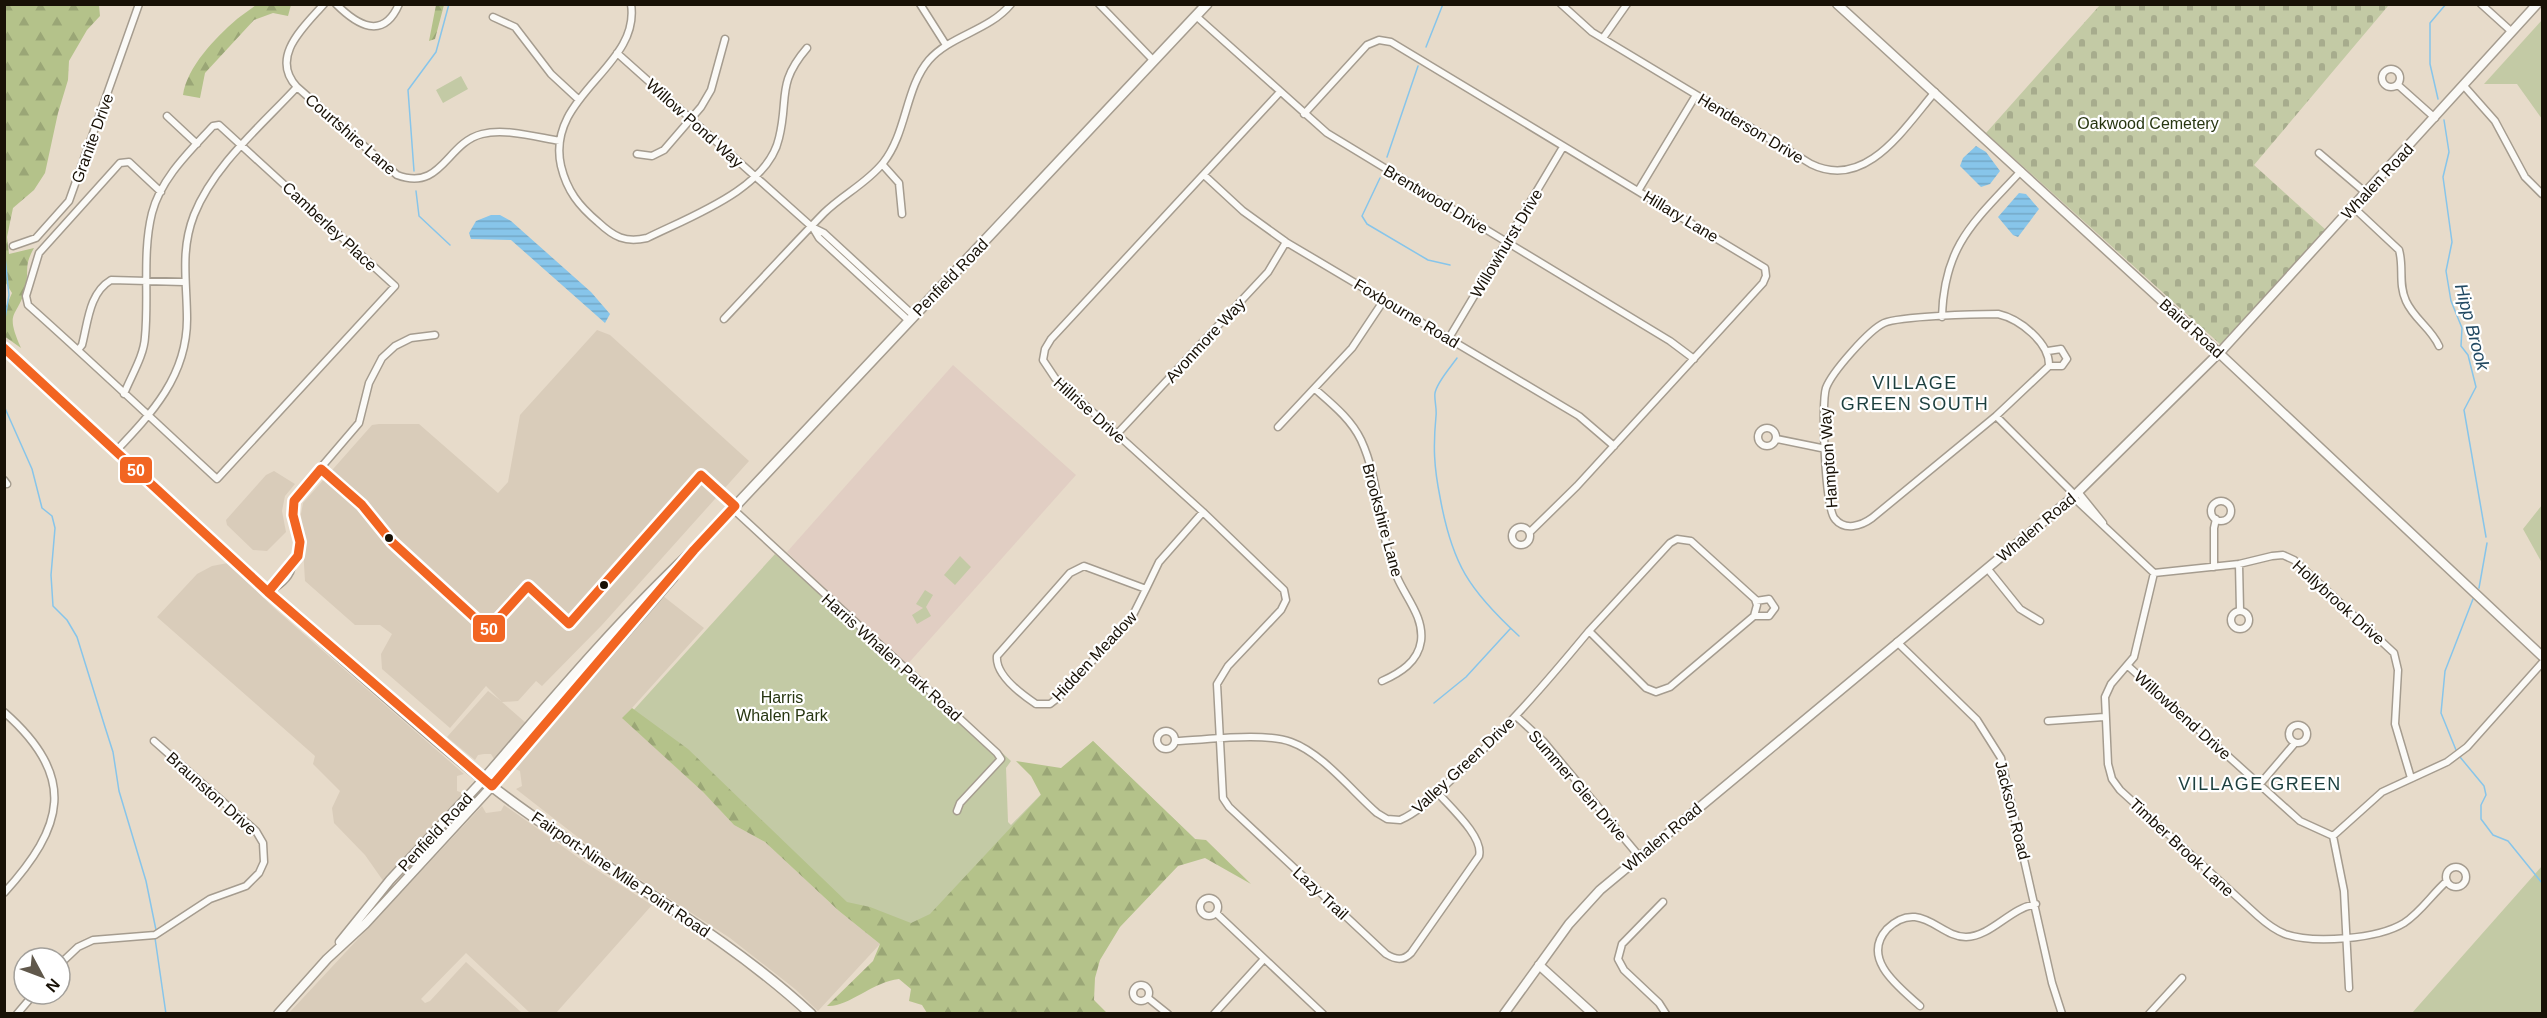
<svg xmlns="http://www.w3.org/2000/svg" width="2547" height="1018" font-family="Arial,sans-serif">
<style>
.commercial{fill:#d9ccba}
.education{fill:#e1cec3}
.green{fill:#c3caa5}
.forest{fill:url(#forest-firs)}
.cemetery{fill:url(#cemetery-stones)}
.water{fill:url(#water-rules)}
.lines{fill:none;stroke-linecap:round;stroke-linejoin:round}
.stream{stroke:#87c5ea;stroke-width:1.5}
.street-casing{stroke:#a59c8f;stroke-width:9}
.secondary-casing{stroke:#a59c8f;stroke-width:11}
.primary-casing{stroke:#a59c8f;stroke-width:12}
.street{stroke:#fbfaf7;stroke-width:6}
.secondary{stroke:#fbfaf7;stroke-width:8}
.primary{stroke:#fbfaf7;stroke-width:9}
.bus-1-casing{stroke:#fff;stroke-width:14}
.bus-1{stroke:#f26522;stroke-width:9}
.bus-dot{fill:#181106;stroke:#fff;stroke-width:2}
.labels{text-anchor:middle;stroke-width:4.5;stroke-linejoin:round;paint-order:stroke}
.street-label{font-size:16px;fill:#181106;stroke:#fff}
.park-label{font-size:16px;fill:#273611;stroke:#fff}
.water-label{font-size:18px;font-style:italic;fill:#224962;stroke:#fff}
.neighbourhood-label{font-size:18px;letter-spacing:1.5px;fill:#1c3f3e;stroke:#fff}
.line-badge{stroke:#fff;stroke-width:2}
.badge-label{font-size:16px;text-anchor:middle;font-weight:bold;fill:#fff}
</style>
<defs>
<pattern id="forest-firs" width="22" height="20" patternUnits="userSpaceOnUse" patternTransform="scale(1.5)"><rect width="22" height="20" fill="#b4c28a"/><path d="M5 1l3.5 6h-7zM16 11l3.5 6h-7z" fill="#9aa676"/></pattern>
<pattern id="cemetery-stones" width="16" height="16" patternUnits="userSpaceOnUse" patternTransform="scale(1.5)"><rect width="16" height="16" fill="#c3caa5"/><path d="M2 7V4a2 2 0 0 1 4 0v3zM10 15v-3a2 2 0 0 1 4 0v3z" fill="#a7ac8d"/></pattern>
<pattern id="water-rules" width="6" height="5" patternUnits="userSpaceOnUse" patternTransform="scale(1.5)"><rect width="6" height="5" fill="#87c5ea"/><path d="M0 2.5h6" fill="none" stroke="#74a8c7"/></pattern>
</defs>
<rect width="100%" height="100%" fill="#e7dbca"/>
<path class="commercial" d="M 597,330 L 610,335 L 749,461 L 602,625 L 542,686 L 536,681 L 518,701 L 502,702 L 526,723 L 494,759 L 491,754 L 484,754 L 478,755 L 475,760 L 447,737 L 488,691 L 501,701 L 486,686 L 450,728 L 382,669 L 381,654 L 392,634 L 380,625 L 355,625 L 305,581 L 301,514 L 303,503 L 372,425 L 379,424 L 419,424 L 498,493 L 508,482 L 520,415 Z
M 274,471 L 295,484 L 285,496 L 282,511 L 286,532 L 267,551 L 253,550 L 227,525 L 226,520 L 266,475 Z
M 228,563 L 274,608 L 464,774 L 457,776 L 457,791 L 463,793 L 384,882 L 365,855 L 334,823 L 332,808 L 340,791 L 313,764 L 315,756 L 157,617 L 197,574 L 212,566 Z
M 663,596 L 704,628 L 623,718 L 703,792 L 734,825 L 765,842 L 839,911 L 880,944 L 818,1011 L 795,989 L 730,938 L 593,849 L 516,789 L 522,786 L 520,771 L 513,768 Z
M 504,805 L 586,863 L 652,905 L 556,1013 L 529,1012 L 466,953 L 421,999 L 425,1003 L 430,1001 L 466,962 L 522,1013 L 288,1014 L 482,806 L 486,813 L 501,811 Z"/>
<path class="education" d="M 953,365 L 1076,475 L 906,666 L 787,552 Z"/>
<path class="green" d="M 2542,20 L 2542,119 L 2517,84 L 2484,84 Z
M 461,76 L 468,89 L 443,103 L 436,90 Z
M 2542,505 L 2542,563 L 2523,529 Z
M 775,554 L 994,753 L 998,749 L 1011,761 L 1006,768 L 1008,822 L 1011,825 L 1093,741 L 1195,839 L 886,943 L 630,714 Z
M 960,556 L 971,567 L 955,585 L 944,575 Z
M 925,590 L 933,595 L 926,607 L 931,616 L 917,624 L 912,615 L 923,608 L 916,604 Z
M 2542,866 L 2542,1013 L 2412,1013 Z"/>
<path class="forest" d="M 4,5 L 99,5 L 100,16 L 87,30 L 69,61 L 68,80 L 58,113 L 45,173 L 34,190 L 13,208 L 7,237 L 9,254 L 34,248 C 24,266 29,268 26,285 C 19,319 3,308 21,348 L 4,336 L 5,309 L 12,293 L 4,280 Z
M 256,5 L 291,5 L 288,16 L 273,13 L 254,20 L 205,73 L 200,98 L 183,95 C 187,67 215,38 237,19 C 243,14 250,10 256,5 Z
M 436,5 L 444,5 L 435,39 L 429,41 Z
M 632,708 L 688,749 L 847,902 L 870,907 L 911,923 L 930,914 L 1041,795 L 1031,776 L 1016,761 L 1061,768 L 1093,741 L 1195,839 L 1206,840 L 1251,884 L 1205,858 L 1178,866 L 1120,927 L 1100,960 L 1095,978 L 1094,1000 L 1107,1013 L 927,1013 L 922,1005 L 909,1001 L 911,989 L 899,979 C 872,982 847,1008 827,1006 L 873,961 L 880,944 L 839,911 L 765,842 L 734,825 L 703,792 L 622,718 Z"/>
<path class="cemetery" d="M 2386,4 L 2388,6 L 2254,165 L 2326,230 L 2221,345 L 1986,133 L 2100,5 Z"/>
<path class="water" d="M 1976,146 L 1986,152 L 2000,171 L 1990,184 L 1981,187 L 1960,166 L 1963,158 Z
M 2019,193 L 2026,194 L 2039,209 L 2018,237 L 2013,235 L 1998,217 Z
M 491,215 L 500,215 L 511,221 L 591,292 L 610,314 L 605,323 L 511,240 L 471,239 L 469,233 L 476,221 Z"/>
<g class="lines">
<path class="stream" d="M 1426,47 L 1443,4
M 2438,99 L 2430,64 L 2430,23 L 2446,4
M 2444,120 L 2449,152 L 2443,177 L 2452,242 L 2446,271 L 2451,301 L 2462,328 L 2461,346 L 2468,355 L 2476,387 L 2464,410 L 2486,537
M 1387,157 L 1418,66
M 414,171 L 408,90 L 436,52 L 449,4
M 1380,178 L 1362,216 L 1367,224 L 1428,260 L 1450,265
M 416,191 L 419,216 L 450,245
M 4,248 L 9,295 L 4,324
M 1457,358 C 1450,368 1437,382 1435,393 C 1434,400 1437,408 1436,416 C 1433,447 1434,467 1440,497 C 1452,564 1469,590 1519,636
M 4,406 L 32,469 L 42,508 L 52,516 L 55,528 L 51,575 L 53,606 L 67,620 L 77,637 L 105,727 L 113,752 L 119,791 L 146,881 L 156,930
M 2479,588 L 2487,543
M 1434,703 L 1466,677 L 1510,629
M 2456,750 L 2441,713 L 2445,671 L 2473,599
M 2460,757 L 2484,786 L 2486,795 L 2481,805 L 2481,819 L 2493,835 L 2508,841 L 2542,883
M 155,938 L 166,1014"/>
<g class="street-casing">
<path id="street" d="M 324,4 C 304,27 269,57 297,87 L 397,175 C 442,192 446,143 482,134 C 505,128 536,137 560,141
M 336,4 C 357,25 383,41 399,4
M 631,4 C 641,67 545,95 561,166 C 567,191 579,206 598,222 C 614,237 625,243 647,238 C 689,217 768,189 779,138 C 789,98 776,84 807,48
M 920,4 L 946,45
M 1099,4 L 1154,61
M 1561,4 L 1592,32 L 1811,164 C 1866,191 1904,128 1935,92
M 2481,4 L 2512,32
M 1196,16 L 1327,133 L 1670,341 L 1694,359
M 493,17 L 515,27 L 551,74 L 578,99
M 1603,38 L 1627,4
M 617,53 L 812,227 L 824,233 L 913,315
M2382 78a9 9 0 1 1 18 0a9 9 0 1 1-18 0Z
M 2398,85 L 2435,118
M 2464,86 L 2495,121 L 2525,177 L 2542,194
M 1280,92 L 1051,339 L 1045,349 L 1043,360 L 1055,378 L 1203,512 L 1284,590 L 1286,600 L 1281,610 L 1228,666 L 1217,684 L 1223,798 L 1229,807 L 1386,954 C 1396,960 1403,961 1411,953 L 1479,856 C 1484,837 1450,807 1437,792
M 1304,114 L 1367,45 L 1379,40 L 1391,42 L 1765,268 L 1766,276 L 1763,283 L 1577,486 L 1530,532
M 167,116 L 197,144
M 2319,153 L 2366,193
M 637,154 L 652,156 L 664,150 L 701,107 L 711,90 L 725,39
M 882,164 L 899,183 L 902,214
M 1204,175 L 1243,211 L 1286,242 L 1579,416 L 1614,446
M 1638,191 L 1696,95
M 2353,207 L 2399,250 C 2404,267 2398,284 2406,301 C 2414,319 2431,328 2439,346
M 813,228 L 819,238 L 908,320
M 13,246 L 36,238 L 69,201 L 139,4
M 1998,314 C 2020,319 2050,343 2049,366 L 1996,416 L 1872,518 C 1861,526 1845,531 1835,519 C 1825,509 1821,403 1826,388 C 1832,372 1869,330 1884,323 C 1900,316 1977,314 1998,314 Z
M 1942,317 C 1944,244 1975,221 2021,171
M 724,319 C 757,284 790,248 824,213 C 842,195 866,184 883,163 C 907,133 905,88 929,60 C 951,35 989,31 1011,4
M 1449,338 L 1563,147
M 78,350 L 82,345 C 88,322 89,293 111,280 L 184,282
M 2048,351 L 2061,349 L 2067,359 L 2062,366 L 2049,366
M 1315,389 C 1332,404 1351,419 1361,440 C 1381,483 1378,534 1397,577 C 1406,598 1424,617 1421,641 C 1418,662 1400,673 1382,681
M 124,394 C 131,376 144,356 145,337 C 149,297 142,253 152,213 C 161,178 190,151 213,126 L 219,125 L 395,286 L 217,479 C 154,421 92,362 28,305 L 26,296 L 39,253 L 120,163 L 129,162 L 161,192
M 1996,416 L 2075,495
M 1278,427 L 1352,348 L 1384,300
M1758 437a9 9 0 1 1 18 0a9 9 0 1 1-18 0Z
M 1117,434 L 1268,272 L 1286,242
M 1777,439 L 1826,449
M 115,452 C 152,413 187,376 187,319 C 187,282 180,251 194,215 C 214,165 261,126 297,87
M 4,480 L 7,484
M 2078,492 L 2103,523
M 2073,497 L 2154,573 L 2239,564 L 2272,556 L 2283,555 L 2294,560 L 2394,653 L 2398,670 L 2395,724 L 2411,778
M2211 511a10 10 0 1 1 20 0a10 10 0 1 1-20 0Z
M 733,509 L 997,753 L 1001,759 L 960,803 L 957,811
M1512 536a9 9 0 1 1 18 0a9 9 0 1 1-18 0Z
M 1677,539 L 1691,541 L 1755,599 L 1757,605 L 1754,616 L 1670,687 L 1656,692 L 1646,688 L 1589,631 L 1670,543 Z
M 2239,564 L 2240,610
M 1084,566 L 1146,589 L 1131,619 L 1059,697 L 1050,704 L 1036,704 C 1021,694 995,675 997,656 L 1070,573 Z
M 2214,567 L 2214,528 L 2216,519
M 1987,568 L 2020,609 L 2040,621
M 2154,573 L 2134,657 L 2111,684 L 2105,697 L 2108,764 L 2112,779 L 2120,790 L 2258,916 C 2267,924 2275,930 2285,934 C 2314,944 2378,939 2404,923 C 2421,912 2432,894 2447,881
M 1146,589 L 1159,562 L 1203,512
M 268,592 C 275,578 292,569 298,555 C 307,535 288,519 294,499 L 359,423 L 369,383 L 382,358 L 395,346 L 411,338 L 435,335
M 268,592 C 279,586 291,577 292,565
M2231 620a9 9 0 1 1 18 0a9 9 0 1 1-18 0Z
M 1754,616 L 1769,616 L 1775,608 L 1769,599 L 1756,601
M 1897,642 L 1977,720 L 2001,758 L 2052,983 L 2062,1014
M 2128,666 L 2300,821 L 2333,836 L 2382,792 L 2447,762 L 2467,747 L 2542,663
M 4,712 C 78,777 64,827 4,893
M 1516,716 L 1543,741 L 1639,856
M 2048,721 L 2104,717
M2289 734a9 9 0 1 1 18 0a9 9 0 1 1-18 0Z
M1157 740a9 9 0 1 1 18 0a9 9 0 1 1-18 0Z
M 1175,741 C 1206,740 1264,732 1291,742 C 1322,753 1352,791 1377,813 L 1387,819 L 1400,820 C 1419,812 1436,794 1451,780 C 1502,734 1546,683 1589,631
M 2260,784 L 2295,743
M 2333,836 L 2344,891 L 2349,988
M2446 877a10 10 0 1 1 20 0a10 10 0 1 1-20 0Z
M1200 907a9 9 0 1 1 18 0a9 9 0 1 1-18 0Z
M 1663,902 L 1622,944 L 1618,959 L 1624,970 L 1659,1003 L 1666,1014
M 1216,913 L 1323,1014
M 60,964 L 78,947 L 93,940 L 155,935 L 210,899 L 246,886 L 259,873 L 264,862 L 263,843 L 256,831 L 154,741
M1133 993a8 8 0 1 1 16 0a8 8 0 1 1-16 0Z
M 1148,998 L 1168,1014
M 1920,1006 C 1900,988 1860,959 1887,929 C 1895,921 1904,916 1915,917 C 1934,919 1947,937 1966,937 C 1992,936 2010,908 2036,904
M 17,1014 L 34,994
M 1214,1014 L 1264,959
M 2149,1014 L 2182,978"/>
</g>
<g class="secondary-casing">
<path id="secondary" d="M 1837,4 L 2219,353 L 2542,656
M 340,942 L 390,880 L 484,779
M 1539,965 L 1593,1014
M 278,1014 L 327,959 L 365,924 L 492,786
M 1504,1014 L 1569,924 L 1600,890 L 2073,497 L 2223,349 L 2537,4"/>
</g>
<g class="primary-casing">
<path id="primary" d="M 4,348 C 117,452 228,557 342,658 C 392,702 442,747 494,788 C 597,867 715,925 811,1014
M 484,779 C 552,700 618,621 694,550 L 1207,4
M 492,786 L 673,577"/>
</g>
<use href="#street" class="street"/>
<use href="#secondary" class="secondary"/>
<use href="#primary" class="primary"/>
<g class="bus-1-casing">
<path id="bus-1" d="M 4,348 L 268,592
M 321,469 L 362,505 L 392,542 L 488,630 L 528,586 L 569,624 L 701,475 L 735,506 L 694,550 L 492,786 L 268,592 L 298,556 L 300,542 L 293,515 L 294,501 Z"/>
</g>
<use href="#bus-1" class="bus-1"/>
</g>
<g class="bus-dot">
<circle cx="389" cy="538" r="5"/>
<circle cx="604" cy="585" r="5"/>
</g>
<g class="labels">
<g class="street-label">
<text transform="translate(695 123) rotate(42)" y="6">Willow Pond Way</text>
<text transform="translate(1751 128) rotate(31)" y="6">Henderson Drive</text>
<text transform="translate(351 134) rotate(41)" y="6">Courtshire Lane</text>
<text transform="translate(92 138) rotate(-70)" y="6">Granite Drive</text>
<text transform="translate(2377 181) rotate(-47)" y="6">Whalen Road</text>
<text transform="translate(1436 199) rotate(31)" y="6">Brentwood Drive</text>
<text transform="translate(1681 216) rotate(31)" y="6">Hillary Lane</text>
<text transform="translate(330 226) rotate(43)" y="6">Camberley Place</text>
<text transform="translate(1506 243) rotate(-59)" y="6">Willowhurst Drive</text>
<text transform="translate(950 277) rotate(-46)" y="6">Penfield Road</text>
<text transform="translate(1407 313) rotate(31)" y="6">Foxbourne Road</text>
<text transform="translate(2192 328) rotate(42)" y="6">Baird Road</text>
<text transform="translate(1205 340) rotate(-47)" y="6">Avonmore Way</text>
<text transform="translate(1090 410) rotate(42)" y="6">Hillrise Drive</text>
<text transform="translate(1828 458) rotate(-94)" y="6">Hampton Way</text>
<text transform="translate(1383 520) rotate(75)" y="6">Brookshire Lane</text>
<text transform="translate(2036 527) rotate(-40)" y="6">Whalen Road</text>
<text transform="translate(2339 602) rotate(42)" y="6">Hollybrook Drive</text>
<text transform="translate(1094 656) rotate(-47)" y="6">Hidden Meadow</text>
<text transform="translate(892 657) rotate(42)" y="6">Harris Whalen Park Road</text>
<text transform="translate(2183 715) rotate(42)" y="6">Willowbend Drive</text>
<text transform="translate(1463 765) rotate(-43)" y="6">Valley Green Drive</text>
<text transform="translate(1578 785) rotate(49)" y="6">Summer Glen Drive</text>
<text transform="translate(212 793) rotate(42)" y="6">Braunston Drive</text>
<text transform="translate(2013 810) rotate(76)" y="6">Jackson Road</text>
<text transform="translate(435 832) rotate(-47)" y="6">Penfield Road</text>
<text transform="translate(1662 837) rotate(-40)" y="6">Whalen Road</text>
<text transform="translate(2182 847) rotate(43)" y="6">Timber Brook Lane</text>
<text transform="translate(621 874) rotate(34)" y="6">Fairport-Nine Mile Point Road</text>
<text transform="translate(1321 893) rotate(43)" y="6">Lazy Trail</text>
</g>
<g class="park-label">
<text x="2148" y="129">Oakwood Cemetery</text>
<text x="782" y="703">Harris<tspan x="782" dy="18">Whalen Park</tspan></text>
</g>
<g class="water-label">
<text transform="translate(2472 327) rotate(75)" y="6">Hipp Brook</text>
</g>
<g class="neighbourhood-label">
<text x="1915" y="389">VILLAGE<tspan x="1915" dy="21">GREEN SOUTH</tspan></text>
<text x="2260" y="790">VILLAGE GREEN</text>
</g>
</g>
<g class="line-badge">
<rect x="119" y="456" width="34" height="28" rx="6" fill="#f26522"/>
<rect x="472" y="614" width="34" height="29" rx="6" fill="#f26522"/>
</g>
<g class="badge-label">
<text x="136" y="476">50</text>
<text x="489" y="635">50</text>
</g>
<rect width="2547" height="1018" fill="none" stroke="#181106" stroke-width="12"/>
<g transform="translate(42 976) rotate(131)"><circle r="28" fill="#ffffff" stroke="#a3a09b" stroke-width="1.5"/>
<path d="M0-4.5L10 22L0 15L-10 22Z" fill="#60584b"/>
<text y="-9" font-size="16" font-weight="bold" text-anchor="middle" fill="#181106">N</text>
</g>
</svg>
